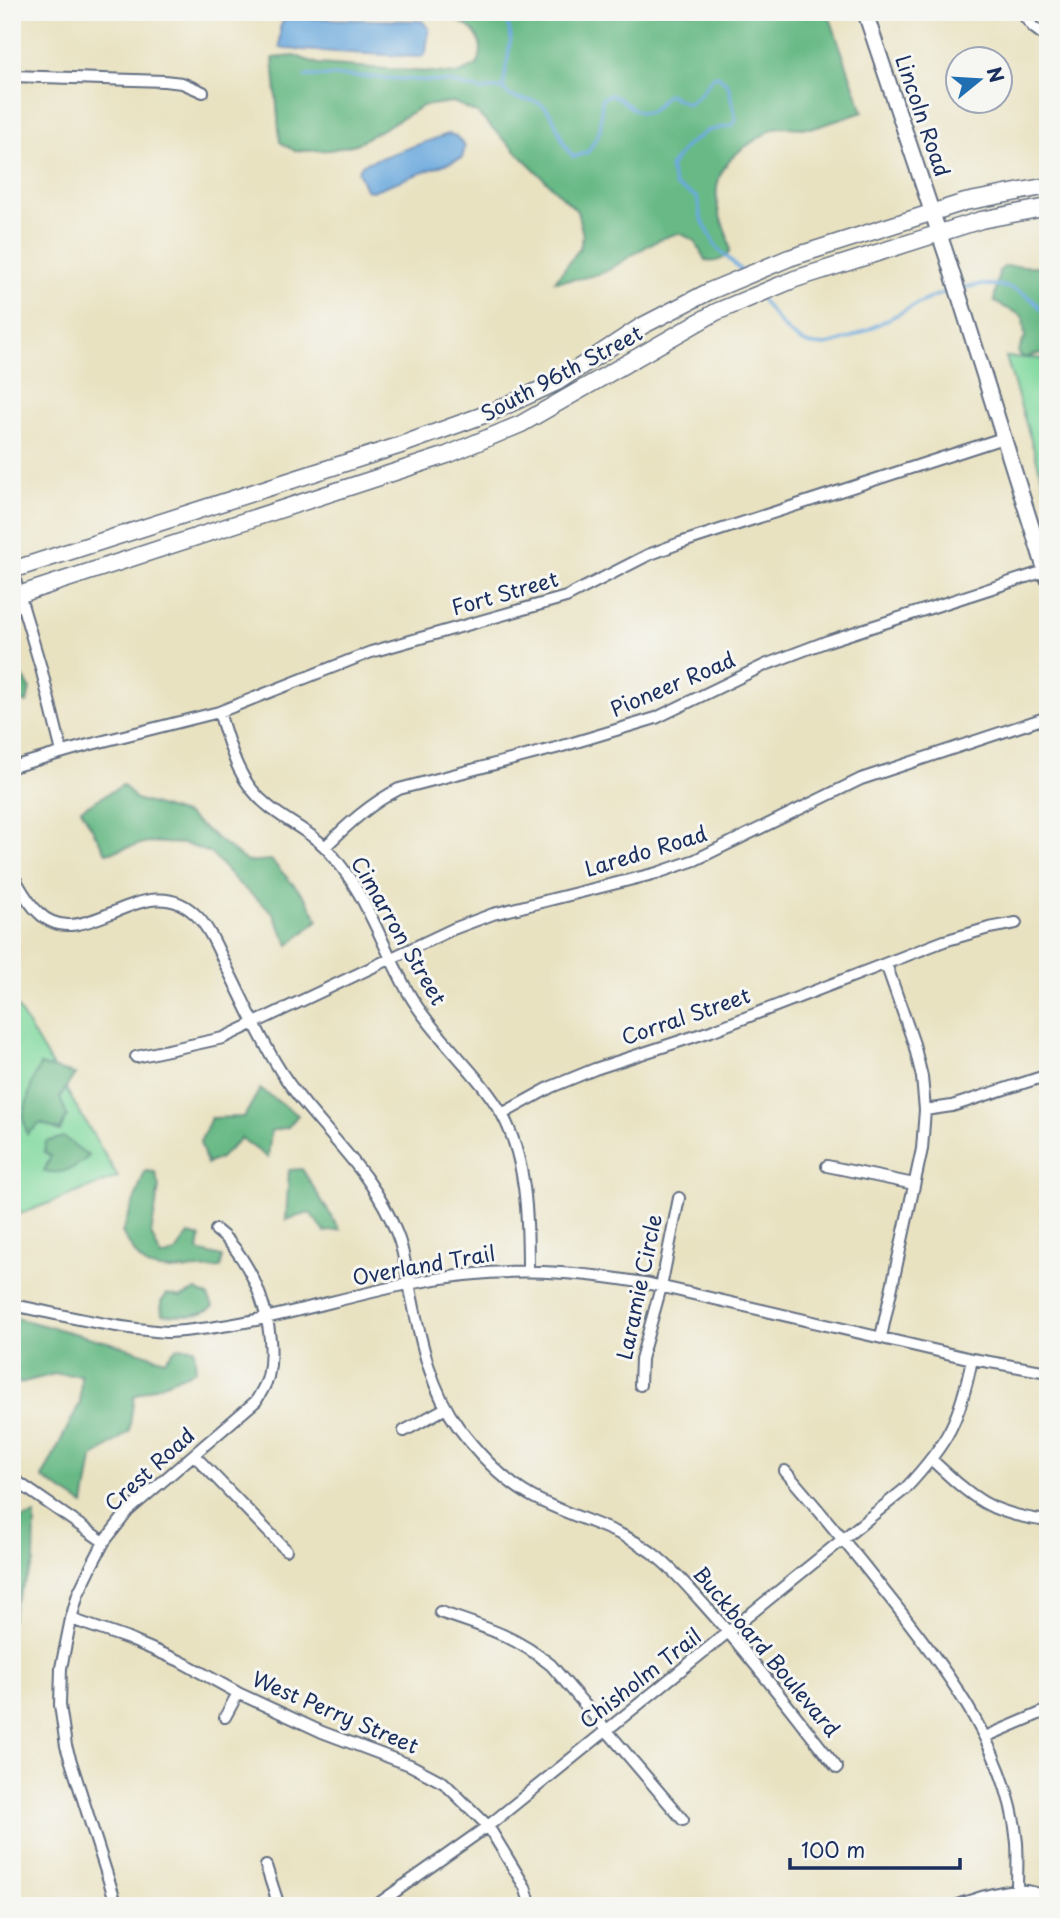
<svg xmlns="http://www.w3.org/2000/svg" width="1060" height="1918" font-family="'Playpen Sans',sans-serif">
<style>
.green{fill:#80d99e;stroke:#4e847e;stroke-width:2}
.forest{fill:#68b985;stroke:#427472;stroke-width:2}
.water{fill:#6ba9dd;stroke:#436c9e;stroke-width:2}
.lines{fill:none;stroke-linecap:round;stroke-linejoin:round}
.stream{stroke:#6ba9dd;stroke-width:3.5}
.minor-casing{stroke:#636e81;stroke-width:14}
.tertiary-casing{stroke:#636e81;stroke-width:18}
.secondary-casing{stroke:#636e81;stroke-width:19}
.minor{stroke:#fff;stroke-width:10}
.tertiary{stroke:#fff;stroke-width:14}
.secondary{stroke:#fff;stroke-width:16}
.labels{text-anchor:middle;stroke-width:6;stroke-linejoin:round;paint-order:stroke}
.street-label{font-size:21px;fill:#1b2f5e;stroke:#f6f6f2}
</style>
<rect width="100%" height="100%" fill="#f6f6f2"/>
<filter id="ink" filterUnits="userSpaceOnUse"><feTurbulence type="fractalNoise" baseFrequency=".0143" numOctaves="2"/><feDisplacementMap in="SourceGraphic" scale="14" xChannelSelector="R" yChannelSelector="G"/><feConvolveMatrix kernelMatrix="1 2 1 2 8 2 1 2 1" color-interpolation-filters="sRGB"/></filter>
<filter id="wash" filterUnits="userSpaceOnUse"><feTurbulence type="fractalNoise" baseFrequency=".00686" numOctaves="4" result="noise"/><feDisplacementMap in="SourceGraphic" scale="28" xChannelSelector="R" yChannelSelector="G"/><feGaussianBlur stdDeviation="1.57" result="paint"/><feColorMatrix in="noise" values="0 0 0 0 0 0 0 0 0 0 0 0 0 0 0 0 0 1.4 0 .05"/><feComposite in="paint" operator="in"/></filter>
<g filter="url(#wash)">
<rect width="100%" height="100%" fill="#e9e2c1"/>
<path class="green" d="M 1006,357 L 1048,359 L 1048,497 Z
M 12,998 L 118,1177 L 12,1217 Z"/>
<path class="forest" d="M 436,12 L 828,12 L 863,112 L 814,128 L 779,127 L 773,129 C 739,150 707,166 719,213 C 723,225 729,237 730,250 C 727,259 714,264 705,260 L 695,241 L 680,233 C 655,238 632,256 610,269 C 596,277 572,280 555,281 L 580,248 L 583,235 L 577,211 L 477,113 L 453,102 L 423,106 L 356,144 L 330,150 L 295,151 L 280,142 L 273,58 L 296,56 L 318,64 L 458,74 L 477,65 C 492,33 461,20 436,12 Z
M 1005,266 L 1048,266 L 1048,351 L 1025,358 L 1020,355 L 1018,352 L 1025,337 L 1023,317 C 1013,309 1002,308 994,301 L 999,271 Z
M 22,675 L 30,688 L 27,703 L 12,698 L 12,676 Z
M 123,785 L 136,799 L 187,815 L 247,862 L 271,860 L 305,897 L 318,920 L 289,945 L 272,912 L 237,882 L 211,853 L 185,844 L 148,842 L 106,853 L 81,809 Z
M 40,1065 L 75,1074 L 60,1097 L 67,1116 L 60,1131 L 41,1123 L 27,1134 L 23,1117 L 32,1083 Z
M 260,1089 L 298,1115 L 288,1127 L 271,1131 L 268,1158 L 241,1138 L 222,1157 L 207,1164 L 200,1142 L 211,1118 L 244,1117 Z
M 63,1137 L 89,1156 C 74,1169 64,1175 44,1171 L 51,1156 L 44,1152 L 46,1142 Z
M 302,1169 L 340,1230 L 325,1232 L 310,1213 L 286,1220 L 289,1170 Z
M 145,1171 L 155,1172 L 159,1187 L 151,1234 L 161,1257 L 175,1253 L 189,1234 L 200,1237 L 198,1251 L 222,1257 L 221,1268 C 203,1268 161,1274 146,1265 C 137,1260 128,1242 122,1233 Z
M 196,1290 L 208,1296 L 213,1307 C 198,1318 180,1315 162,1314 L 161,1302 L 167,1294 L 181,1297 Z
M 12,1317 L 115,1344 L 165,1360 L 177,1347 L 194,1348 L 196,1370 L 134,1396 L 129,1432 L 92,1458 L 84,1505 L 42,1478 L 80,1403 L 81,1375 L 55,1374 L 12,1385 Z
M 35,1515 L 34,1563 L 15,1603 L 12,1621 L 12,1521 Z"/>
<path class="water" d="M 290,18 L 422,21 L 429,28 L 426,52 L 423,56 L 418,57 L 286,49 L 280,47 L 280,28 L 283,21 Z
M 448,134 L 456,136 L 465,147 L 462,158 L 372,191 L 366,190 L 358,171 L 363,164 Z"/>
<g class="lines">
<path class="stream" d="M 508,12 L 507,20 L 511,37 L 503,88 C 513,105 529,95 542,105 C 559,117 558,143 574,157 L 588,152 L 600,131 L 602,99 L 608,95 C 622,95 633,116 648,112 C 657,110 660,98 668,94 L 687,104 L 699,95 L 713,77 L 718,76 L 728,85 L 736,119 L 733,125 L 707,131 L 686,146 L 670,167 L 675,186 L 697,197 L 701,218 L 717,248 L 743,272
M 305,76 L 350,76 L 449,82 L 480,90 L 503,88
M 961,288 C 997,280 1028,286 1048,318
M 761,299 C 774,316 790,341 813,345 C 846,351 914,299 953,290"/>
</g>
</g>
<g filter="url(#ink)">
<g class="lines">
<g class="minor-casing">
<path id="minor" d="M 1021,12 L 1033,27 L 1048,38
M 12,76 L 164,81 L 182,83 L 203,92
M 12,570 L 41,668 L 62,752
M 219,712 C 230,747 238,782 267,805 C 285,821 310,831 327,849 C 365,890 381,944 408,992 C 433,1036 478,1072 502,1114 C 527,1160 528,1219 528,1270
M 12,767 L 88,745 L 219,712 L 371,652 L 566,597 L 648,555 L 680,543 L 1003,438
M 325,847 C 348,824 370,804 399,789 L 556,748 L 656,718 L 765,665 L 828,641 L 1048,570
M 12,874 C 20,887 27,902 38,912 C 83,958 146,863 197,916 C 209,928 217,947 224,962 C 241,995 256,1030 275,1062 C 312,1125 370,1163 397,1234 C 403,1248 405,1264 408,1279 C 419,1331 427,1385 459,1428 C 478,1453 504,1481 531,1496 C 569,1517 615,1526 651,1552 C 672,1568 690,1589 707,1608 C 753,1659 794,1714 837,1768
M 136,1057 L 223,1038 L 453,929 L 493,914 L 657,873 L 695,860 L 861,779 L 1048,717
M 925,1110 L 952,1106 L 1048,1075
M 502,1114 L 551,1087 L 595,1069 L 711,1031 L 944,941 L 989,928 L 1016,923
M 827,1166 L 914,1184
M 12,1305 C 54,1313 95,1324 137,1329 C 148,1330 159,1332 169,1332 C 250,1328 329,1300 408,1284 C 493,1266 565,1269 650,1284 L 972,1359 L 1048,1372
M 881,1337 L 922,1149 L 925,1110 L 922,1077 L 914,1044 L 886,964
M 640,1385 L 641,1359 L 661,1287 L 679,1198
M 404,1431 L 446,1408
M 194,1455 L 286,1550
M 932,1460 C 974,1499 990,1514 1048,1521
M 785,1471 C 824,1516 861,1561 897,1607 C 950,1675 1009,1754 1017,1843 C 1018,1858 1017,1875 1017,1891
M 12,1478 L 104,1542
M 440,1612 C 484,1627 514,1635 551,1665 L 683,1820
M 71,1619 L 126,1638 L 180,1661 L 238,1693 L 322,1732 L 410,1765 L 444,1783 L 488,1826 L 525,1887 L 531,1906
M 225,1717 L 238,1693
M 985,1737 L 1048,1710
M 266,1866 L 279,1906
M 117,1906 L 66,1746 L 60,1705 L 61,1668 L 71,1619 L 78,1594 L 93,1563 L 104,1542 L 128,1511 L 256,1401 C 260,1394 266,1385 268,1377 C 279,1330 254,1258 216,1230
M 375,1906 L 488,1826 L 905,1489 C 948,1443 960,1420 972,1359"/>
</g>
<g class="tertiary-casing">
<path id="tertiary" d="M 865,12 L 947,257 L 1048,579
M 960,1906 C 989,1897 1019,1884 1048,1900"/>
</g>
<g class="secondary-casing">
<path id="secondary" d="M 12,570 L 398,446 L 492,412 L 557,382 L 642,326 L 710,291 L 789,258 L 965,202 L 1048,186
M 12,597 L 447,455 L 521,424 L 716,312 L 795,279 L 981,220 L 1048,207"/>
</g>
<use href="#minor" class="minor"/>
<use href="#tertiary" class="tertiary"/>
<use href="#secondary" class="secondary"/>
</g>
</g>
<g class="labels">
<g class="street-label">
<text transform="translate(922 116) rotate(71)" y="7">Lincoln Road</text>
<text transform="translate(562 374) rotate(-28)" y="7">South 96th Street</text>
<text transform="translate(505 594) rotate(-16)" y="7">Fort Street</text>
<text transform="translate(673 685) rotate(-23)" y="7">Pioneer Road</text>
<text transform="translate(646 852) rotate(-17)" y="7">Laredo Road</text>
<text transform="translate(398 931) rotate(60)" y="7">Cimarron Street</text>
<text transform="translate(686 1017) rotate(-19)" y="7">Corral Street</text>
<text transform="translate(424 1266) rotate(-10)" y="7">Overland Trail</text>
<text transform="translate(640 1287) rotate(-78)" y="7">Laramie Circle</text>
<text transform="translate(150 1470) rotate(-42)" y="7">Crest Road</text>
<text transform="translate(766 1652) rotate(50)" y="7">Buckboard Boulevard</text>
<text transform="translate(641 1679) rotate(-38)" y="7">Chisholm Trail</text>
<text transform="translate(335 1713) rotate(23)" y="7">West Perry Street</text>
</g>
</g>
<rect width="1060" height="1918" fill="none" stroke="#f6f6f2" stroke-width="42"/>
<g transform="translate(979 80) rotate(72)"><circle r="33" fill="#f6f6f2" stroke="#9ea6b7" stroke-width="2"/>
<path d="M0-5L12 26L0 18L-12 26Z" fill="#1f6fb2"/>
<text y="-10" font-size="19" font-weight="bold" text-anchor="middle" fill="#1b2f5e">N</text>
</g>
<path d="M790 1858v10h170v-10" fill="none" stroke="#1b2f5e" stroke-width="3.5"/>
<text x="801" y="1858" font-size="21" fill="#1b2f5e" stroke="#f6f6f2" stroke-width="5" paint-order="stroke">100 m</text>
</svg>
